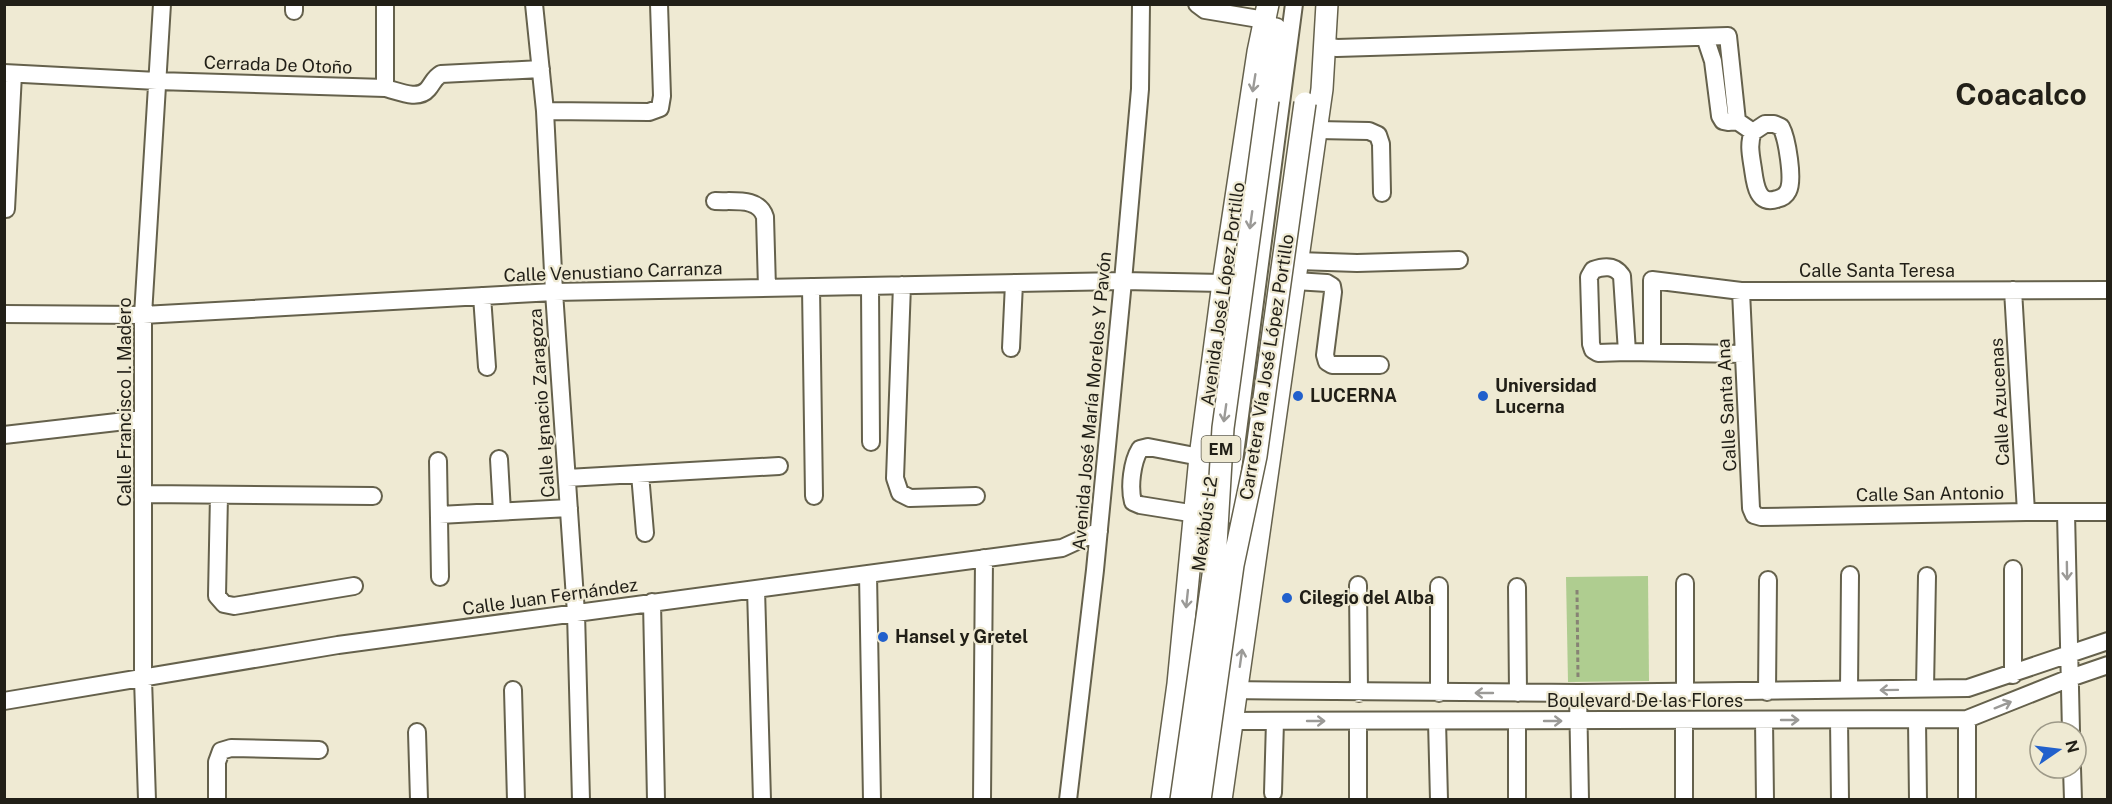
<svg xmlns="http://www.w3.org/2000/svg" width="2112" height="804" font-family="'Public Sans',sans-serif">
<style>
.green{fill:#afcd90}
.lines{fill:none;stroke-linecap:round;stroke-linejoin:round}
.minor-casing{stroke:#65614c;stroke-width:20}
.major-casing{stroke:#65614c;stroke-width:24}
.path{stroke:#878374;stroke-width:3;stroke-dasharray:4.5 3;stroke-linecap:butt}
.minor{stroke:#fff;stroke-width:16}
.major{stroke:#fff;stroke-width:21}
.major-bridge-casing{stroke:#65614c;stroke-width:24;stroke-linecap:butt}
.major-bridge{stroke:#fff;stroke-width:21}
.oneway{stroke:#9b9a97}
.poi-dot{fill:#2160cc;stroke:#efead3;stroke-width:2}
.labels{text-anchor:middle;stroke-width:4.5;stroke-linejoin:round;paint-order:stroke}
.shield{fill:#efead3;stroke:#5f5c4f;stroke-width:1.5}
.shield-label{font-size:16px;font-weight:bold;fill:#211f17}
.street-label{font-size:18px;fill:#211f17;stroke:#efead3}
.poi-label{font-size:18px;font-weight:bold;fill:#211f17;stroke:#efead3;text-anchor:start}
.town-label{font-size:30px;font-weight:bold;fill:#211f17;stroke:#efead3}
</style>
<rect width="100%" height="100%" fill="#efead3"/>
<path class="green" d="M 1648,576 L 1649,681 L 1568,682 L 1566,577 Z"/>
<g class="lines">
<g class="minor-casing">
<path id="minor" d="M 294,4 L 294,11
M 385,4 L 385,88
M 534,4 L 545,111 L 554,292 L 576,613 L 581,800
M 1197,4 L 1205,10 L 1265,20
M 1705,37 L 1713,61 L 1720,116 L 1723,121 L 1728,122 L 1737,121
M 1324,46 L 1337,48 L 1728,36 L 1737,121 L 1753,132
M 4,73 L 157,81 L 385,88 C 398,91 418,101 428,89 C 433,83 434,78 441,74 L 541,69
M 545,111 L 649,112 L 660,108 L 662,96 L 659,4
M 1765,124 L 1774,124 L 1781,127 C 1787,138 1794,180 1788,191 C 1786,195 1782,198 1777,199 C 1757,206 1755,183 1753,169 C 1751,156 1748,144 1753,132 Z
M 1317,130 L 1369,131 L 1378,135 L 1381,144 L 1382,193
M 715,201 C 734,202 759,197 765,217 L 767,288
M 6,209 L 13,74
M 1298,261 L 1357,263 L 1459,260
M 1295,281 L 1327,283 L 1332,286 L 1333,292 L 1325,355 L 1327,362 L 1332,365 L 1380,365
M 902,285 L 895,478 L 900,493 L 910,498 L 976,496
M 870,286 L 871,442
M 811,287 L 814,496
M 2013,290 L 2026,512
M 1741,291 L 1751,508 L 1754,515 L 1761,517 L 2026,512 L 2108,512
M 482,296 L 487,367
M 4,314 L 143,315 L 554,292 L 1123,281 L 1223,283
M 1011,348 L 1014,283
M 1627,352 L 1622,276 C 1615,265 1604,266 1593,270 L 1589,277 L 1591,344 L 1593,350 L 1598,353 L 1627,352 L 1744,354
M 1652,352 L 1652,280 L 1741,291 L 2108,290
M 4,435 L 143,419
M 499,459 L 502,512
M 438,461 L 440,577
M 640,474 L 645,533
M 567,478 L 779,466
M 143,494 L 373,496
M 219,495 L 217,596 L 224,604 L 234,606 L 354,586
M 2066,513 L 2071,732
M 1196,514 L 1140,505 L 1133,502 C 1129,487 1132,462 1140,449 L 1148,447 L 1200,457
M 439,515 L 569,508
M 1227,515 L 1294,4
M 2013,569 L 2013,675
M 868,574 L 872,800
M 1358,585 L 1359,693
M 1439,586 L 1439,693
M 1517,587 L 1518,693
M 756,589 L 762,800
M 652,602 L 656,800
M 1925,689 L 1927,576
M 513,690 L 516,800
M 1225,690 L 1578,693 L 1968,688 L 2108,641
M 1849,690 L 1850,575
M 1767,692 L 1768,580
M 1578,693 L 1580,800
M 1685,693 L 1685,583
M 4,701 L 338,645 L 1062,548 L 1099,531
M 1967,719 L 1967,800
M 1684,720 L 1684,800
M 1764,720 L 1765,800
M 1839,720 L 1840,800
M 1917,720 L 1918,800
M 1222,721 L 1967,719 L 2070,678 L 2108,665
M 1437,721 L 1439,800
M 1517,721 L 1517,800
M 417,732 L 419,800
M 2072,768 L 2073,800
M 1273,793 L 1275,721
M 147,800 L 143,679 L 143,315 L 162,4
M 217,800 L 217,762 L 221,751 L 231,748 L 319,750
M 982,800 L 984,558
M 1068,800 L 1095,570 L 1123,281 L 1140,89 L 1141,4
M 1358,800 L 1358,722"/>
</g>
<g class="major-casing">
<path id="major" d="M 1268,100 L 1276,29
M 1162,800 L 1178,684 L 1200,457 L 1223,283 L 1258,52 L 1268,4
M 1221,800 L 1322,89 L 1327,4"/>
</g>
<path class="path" d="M 1577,590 L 1578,679"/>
<use href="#minor" class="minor"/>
<use href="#major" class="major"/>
<g class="major-bridge-casing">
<path id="major-bridge" d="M 1181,800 L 1215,561 L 1223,428 L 1268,100
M 1200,800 L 1233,565 L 1256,456 L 1305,103"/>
</g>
<use href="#major-bridge" class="major-bridge"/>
</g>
<defs><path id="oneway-shaft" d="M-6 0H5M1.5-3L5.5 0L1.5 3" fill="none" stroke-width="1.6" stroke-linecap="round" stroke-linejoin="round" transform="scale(1.5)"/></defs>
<g class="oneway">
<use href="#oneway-shaft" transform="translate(1254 83) rotate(99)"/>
<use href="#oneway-shaft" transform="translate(1251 220) rotate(98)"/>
<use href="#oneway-shaft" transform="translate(1225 413) rotate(98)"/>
<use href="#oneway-shaft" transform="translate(2067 571) rotate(89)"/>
<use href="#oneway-shaft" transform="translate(1187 599) rotate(96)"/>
<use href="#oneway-shaft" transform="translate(1241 658) rotate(-82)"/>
<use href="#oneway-shaft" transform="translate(1889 690) rotate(179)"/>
<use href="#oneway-shaft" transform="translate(1484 693) rotate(180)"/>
<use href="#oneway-shaft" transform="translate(2003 705) rotate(-22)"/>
<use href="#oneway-shaft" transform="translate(1790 720)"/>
<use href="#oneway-shaft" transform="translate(1316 721)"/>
<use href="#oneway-shaft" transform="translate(1553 721)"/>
</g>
<g class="poi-dot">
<circle cx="1298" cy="396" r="6"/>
<circle cx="1483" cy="396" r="6"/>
<circle cx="1287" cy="598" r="6"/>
<circle cx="883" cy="637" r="6"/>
</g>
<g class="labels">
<rect class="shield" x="1201.5" y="436" width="39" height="26" rx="4.5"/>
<g class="shield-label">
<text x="1221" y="455">EM</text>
</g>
<g class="street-label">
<text transform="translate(278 65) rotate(2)" y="6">Cerrada De Otoño</text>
<text x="1877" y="277">Calle Santa Teresa</text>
<text transform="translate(613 272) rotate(-2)" y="6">Calle Venustiano Carranza</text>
<text transform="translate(1223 294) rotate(-82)" y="6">Avenida José López Portillo</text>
<text transform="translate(1267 367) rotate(-81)" y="6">Carretera Vía José López Portillo</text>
<text transform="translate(1092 401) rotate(-85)" y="6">Avenida José María Morelos Y Pavón</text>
<text transform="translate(125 402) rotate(-90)" y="6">Calle Francisco I. Madero</text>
<text transform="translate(2000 402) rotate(-93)" y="6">Calle Azucenas</text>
<text transform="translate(542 403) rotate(-94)" y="6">Calle Ignacio Zaragoza</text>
<text transform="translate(1727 405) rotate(-93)" y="6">Calle Santa Ana</text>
<text transform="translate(1930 494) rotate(-1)" y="6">Calle San Antonio</text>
<text transform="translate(1205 524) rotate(-82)" y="6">Mexibús L2</text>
<text transform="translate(550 597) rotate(-8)" y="6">Calle Juan Fernández</text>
<text x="1645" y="707">Boulevard De las Flores</text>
</g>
<g class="poi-label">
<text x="1495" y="392">Universidad<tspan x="1495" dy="21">Lucerna</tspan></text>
<text x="1310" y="402">LUCERNA</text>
<text x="1299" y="604">Cilegio del Alba</text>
<text x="895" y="643">Hansel y Gretel</text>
</g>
<g class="town-label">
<text x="2021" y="105">Coacalco</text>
</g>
</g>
<rect width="2112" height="804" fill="none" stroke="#211f17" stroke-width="12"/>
<g transform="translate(2058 750) rotate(76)"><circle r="28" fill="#efead3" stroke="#9d9988" stroke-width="1.5"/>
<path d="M0-4.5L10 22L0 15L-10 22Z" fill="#2160cc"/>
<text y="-9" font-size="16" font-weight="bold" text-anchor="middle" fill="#211f17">N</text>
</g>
</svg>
